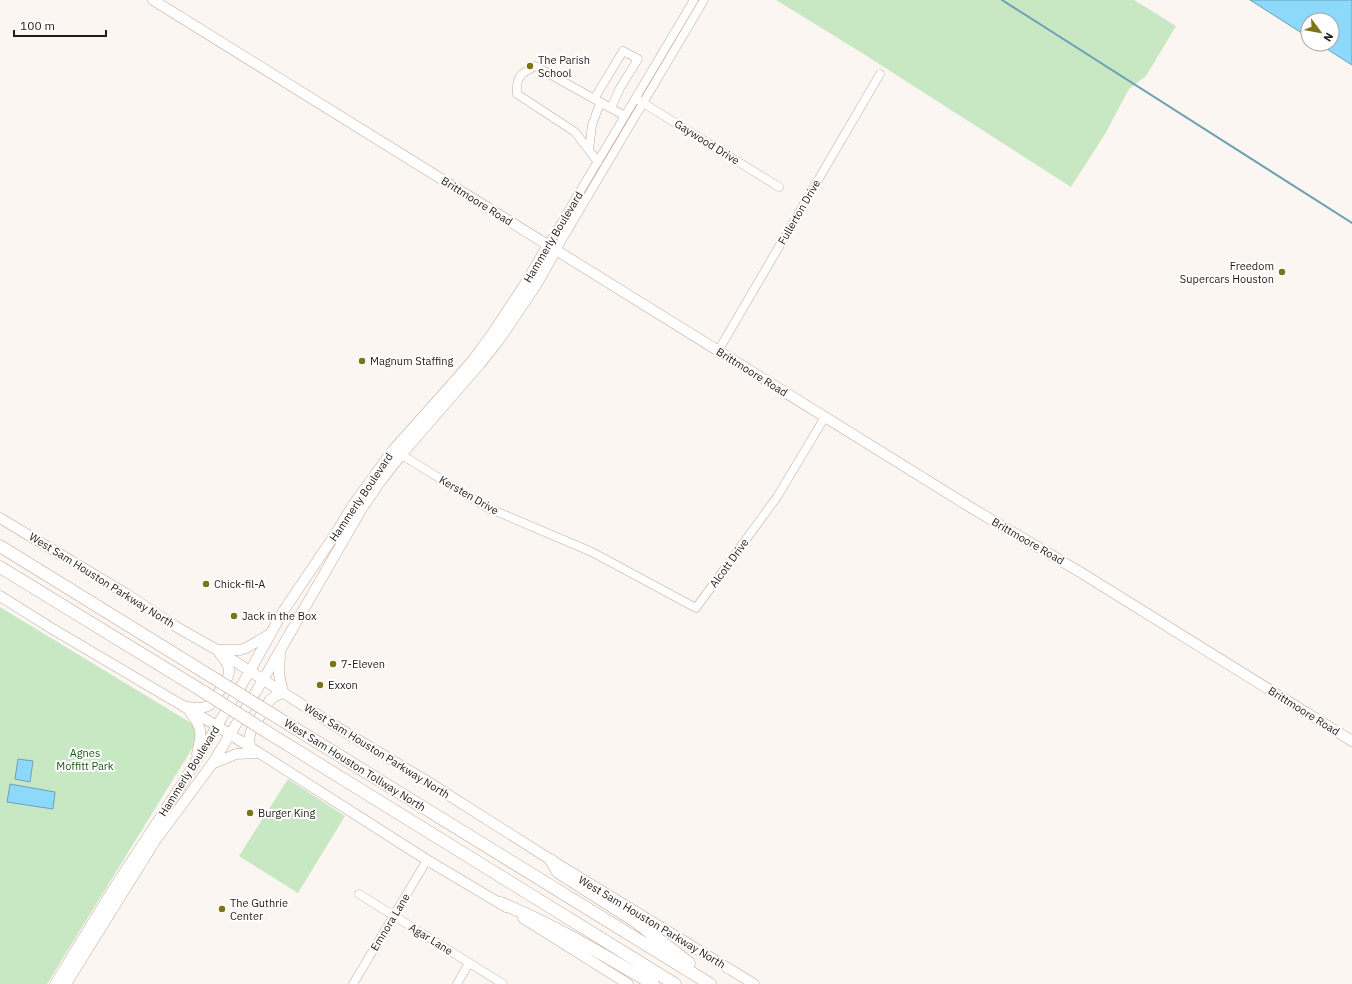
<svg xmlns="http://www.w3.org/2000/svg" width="1352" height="984" font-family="'IBM Plex Sans',sans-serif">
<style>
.green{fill:#c7e8c3}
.water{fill:#8dd9fc;stroke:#6ea0b6}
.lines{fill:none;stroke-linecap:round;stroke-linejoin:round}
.stream{stroke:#6ea0b6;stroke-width:2}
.minor-casing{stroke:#c3aa97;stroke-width:9}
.major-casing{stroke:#c3aa97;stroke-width:11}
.highway-casing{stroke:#c3aa97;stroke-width:13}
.minor{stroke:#fff;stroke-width:8}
.major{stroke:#fff;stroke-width:10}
.highway{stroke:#fff;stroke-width:12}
.highway-bridge-casing{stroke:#c3aa97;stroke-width:13;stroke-linecap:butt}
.highway-bridge{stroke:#fff;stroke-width:12}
.poi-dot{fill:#7d7417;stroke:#fff;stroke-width:1.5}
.labels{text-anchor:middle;stroke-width:4;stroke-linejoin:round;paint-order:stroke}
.poi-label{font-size:11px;fill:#251b14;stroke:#fff;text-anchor:start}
.street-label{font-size:11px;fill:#251b14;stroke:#fff}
.park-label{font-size:11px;fill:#185813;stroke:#fff}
</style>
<rect width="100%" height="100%" fill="#fcf6f2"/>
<path class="green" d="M 776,0 L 1134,0 L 1176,26 L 1146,76 L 1129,89 L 1105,134 L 1071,187 L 862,53 Z
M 0,607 L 196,726 L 198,739 L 47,984 L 0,984 Z
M 288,779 L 345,816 L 298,893 L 239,856 Z"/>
<path class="water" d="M 1250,0 L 1352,0 L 1352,65 L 1319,44 L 1332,44 L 1332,20 L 1308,20 L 1308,37 Z
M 18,759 L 33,761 L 30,782 L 15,779 Z
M 10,784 L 55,792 L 53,809 L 7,802 Z"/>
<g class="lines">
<path class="stream" d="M 1002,0 L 1352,223"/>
<g class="minor-casing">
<path id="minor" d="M 594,99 L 623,51 L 638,59 L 620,88 L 611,108
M 640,101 L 779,187
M 589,150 L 592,125 L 600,103
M 598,162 L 575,132 L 517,94 C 516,77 520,74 535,66 L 625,116
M 548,245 L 694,0
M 556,250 L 704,0
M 718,351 L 880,74
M 397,452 L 486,507 L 592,552 L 696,608 L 777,497 L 825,417
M 359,894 L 503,984
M 353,984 L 427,860
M 457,984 L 469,963"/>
</g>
<g class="major-casing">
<path id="major" d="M 153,0 L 970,507 L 1080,572 L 1352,741
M 0,518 L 128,595 L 175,626 L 217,650 L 340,729 L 425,780 L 551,860 L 754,984
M 0,596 L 51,628 L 217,726 L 427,860 L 506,907
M 217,650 L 240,650 L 246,648 L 270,634
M 280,654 L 279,674 L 283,693
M 188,707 C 211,711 213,703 223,685 C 226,681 229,676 229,671 C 229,665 224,659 220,654
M 190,712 C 203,729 202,733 197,754
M 250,746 L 249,739 L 251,731 L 270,700 L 275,696 L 283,693
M 212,764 L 236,754 L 258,753
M 523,918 L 628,984
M 55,984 L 112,891 L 184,781 L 250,671 L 282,613 L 336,533 L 353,505 L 393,450 L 444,393 L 473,360 L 492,334 L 525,284 L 548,245
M 66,984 L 155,841 L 212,764 L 263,680 L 361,510 L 380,482 L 401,455 L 480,364 L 499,340 L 535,287 L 556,250"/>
</g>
<g class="highway-casing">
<path id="highway" d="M 0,546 L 212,677
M 0,567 L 204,692
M 275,716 L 710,984
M 267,732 L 675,984
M 551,860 L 558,872 L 635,921 L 689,963
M 501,903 C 554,925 604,955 653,984"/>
</g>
<use href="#minor" class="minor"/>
<use href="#major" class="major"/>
<use href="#highway" class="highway"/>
<g class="highway-bridge-casing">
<path id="highway-bridge" d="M 212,677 L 275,716
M 204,692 L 267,732"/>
</g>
<use href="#highway-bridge" class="highway-bridge"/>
</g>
<g class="poi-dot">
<circle cx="530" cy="66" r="4"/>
<circle cx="1282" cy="272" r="4"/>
<circle cx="362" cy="361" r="4"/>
<circle cx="206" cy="584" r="4"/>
<circle cx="234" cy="616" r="4"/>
<circle cx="333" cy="664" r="4"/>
<circle cx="320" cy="685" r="4"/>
<circle cx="250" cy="813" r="4"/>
<circle cx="222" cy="909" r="4"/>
</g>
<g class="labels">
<g class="poi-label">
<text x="538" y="64">The Parish<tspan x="538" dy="13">School</tspan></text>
<text x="1274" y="270" text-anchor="end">Freedom<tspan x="1274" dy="13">Supercars Houston</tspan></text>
<text x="370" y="365">Magnum Staffing</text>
<text x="214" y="588">Chick-fil-A</text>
<text x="242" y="620">Jack in the Box</text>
<text x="341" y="668">7-Eleven</text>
<text x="328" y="689">Exxon</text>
<text x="258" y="817">Burger King</text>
<text x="230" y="907">The Guthrie<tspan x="230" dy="13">Center</tspan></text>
</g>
<g class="street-label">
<text transform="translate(707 142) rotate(32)" y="4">Gaywood Drive</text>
<text transform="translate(477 201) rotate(32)" y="4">Brittmoore Road</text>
<text transform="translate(799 212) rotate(-60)" y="4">Fullerton Drive</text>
<text transform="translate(553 237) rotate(-59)" y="4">Hammerly Boulevard</text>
<text transform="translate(752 372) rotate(32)" y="4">Brittmoore Road</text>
<text transform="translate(469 495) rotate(30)" y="4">Kersten Drive</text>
<text transform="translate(361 497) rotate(-56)" y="4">Hammerly Boulevard</text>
<text transform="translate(1028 541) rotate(30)" y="4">Brittmoore Road</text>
<text transform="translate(729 563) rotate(-54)" y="4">Alcott Drive</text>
<text transform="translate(102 580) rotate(32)" y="4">West Sam Houston Parkway North</text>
<text transform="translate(1304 711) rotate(32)" y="4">Brittmoore Road</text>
<text transform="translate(377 751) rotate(32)" y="4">West Sam Houston Parkway North</text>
<text transform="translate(355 765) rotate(32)" y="4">West Sam Houston Tollway North</text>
<text transform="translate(189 771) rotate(-58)" y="4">Hammerly Boulevard</text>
<text transform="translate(390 922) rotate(-59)" y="4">Emnora Lane</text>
<text transform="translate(652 922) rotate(31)" y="4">West Sam Houston Parkway North</text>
<text transform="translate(431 939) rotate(32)" y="4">Agar Lane</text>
</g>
<g class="park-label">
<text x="85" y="757">Agnes<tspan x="85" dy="13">Moffitt Park</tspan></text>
</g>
</g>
<g transform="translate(1320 32) rotate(122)"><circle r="19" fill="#ffffff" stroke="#a8a4a1"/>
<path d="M0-3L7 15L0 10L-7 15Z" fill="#7d7417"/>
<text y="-6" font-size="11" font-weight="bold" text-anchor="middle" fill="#251b14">N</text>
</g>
<path d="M14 30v6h92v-6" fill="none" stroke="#251b14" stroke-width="2"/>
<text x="20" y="30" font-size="12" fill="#251b14" stroke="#ffffff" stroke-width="3" paint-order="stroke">100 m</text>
</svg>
